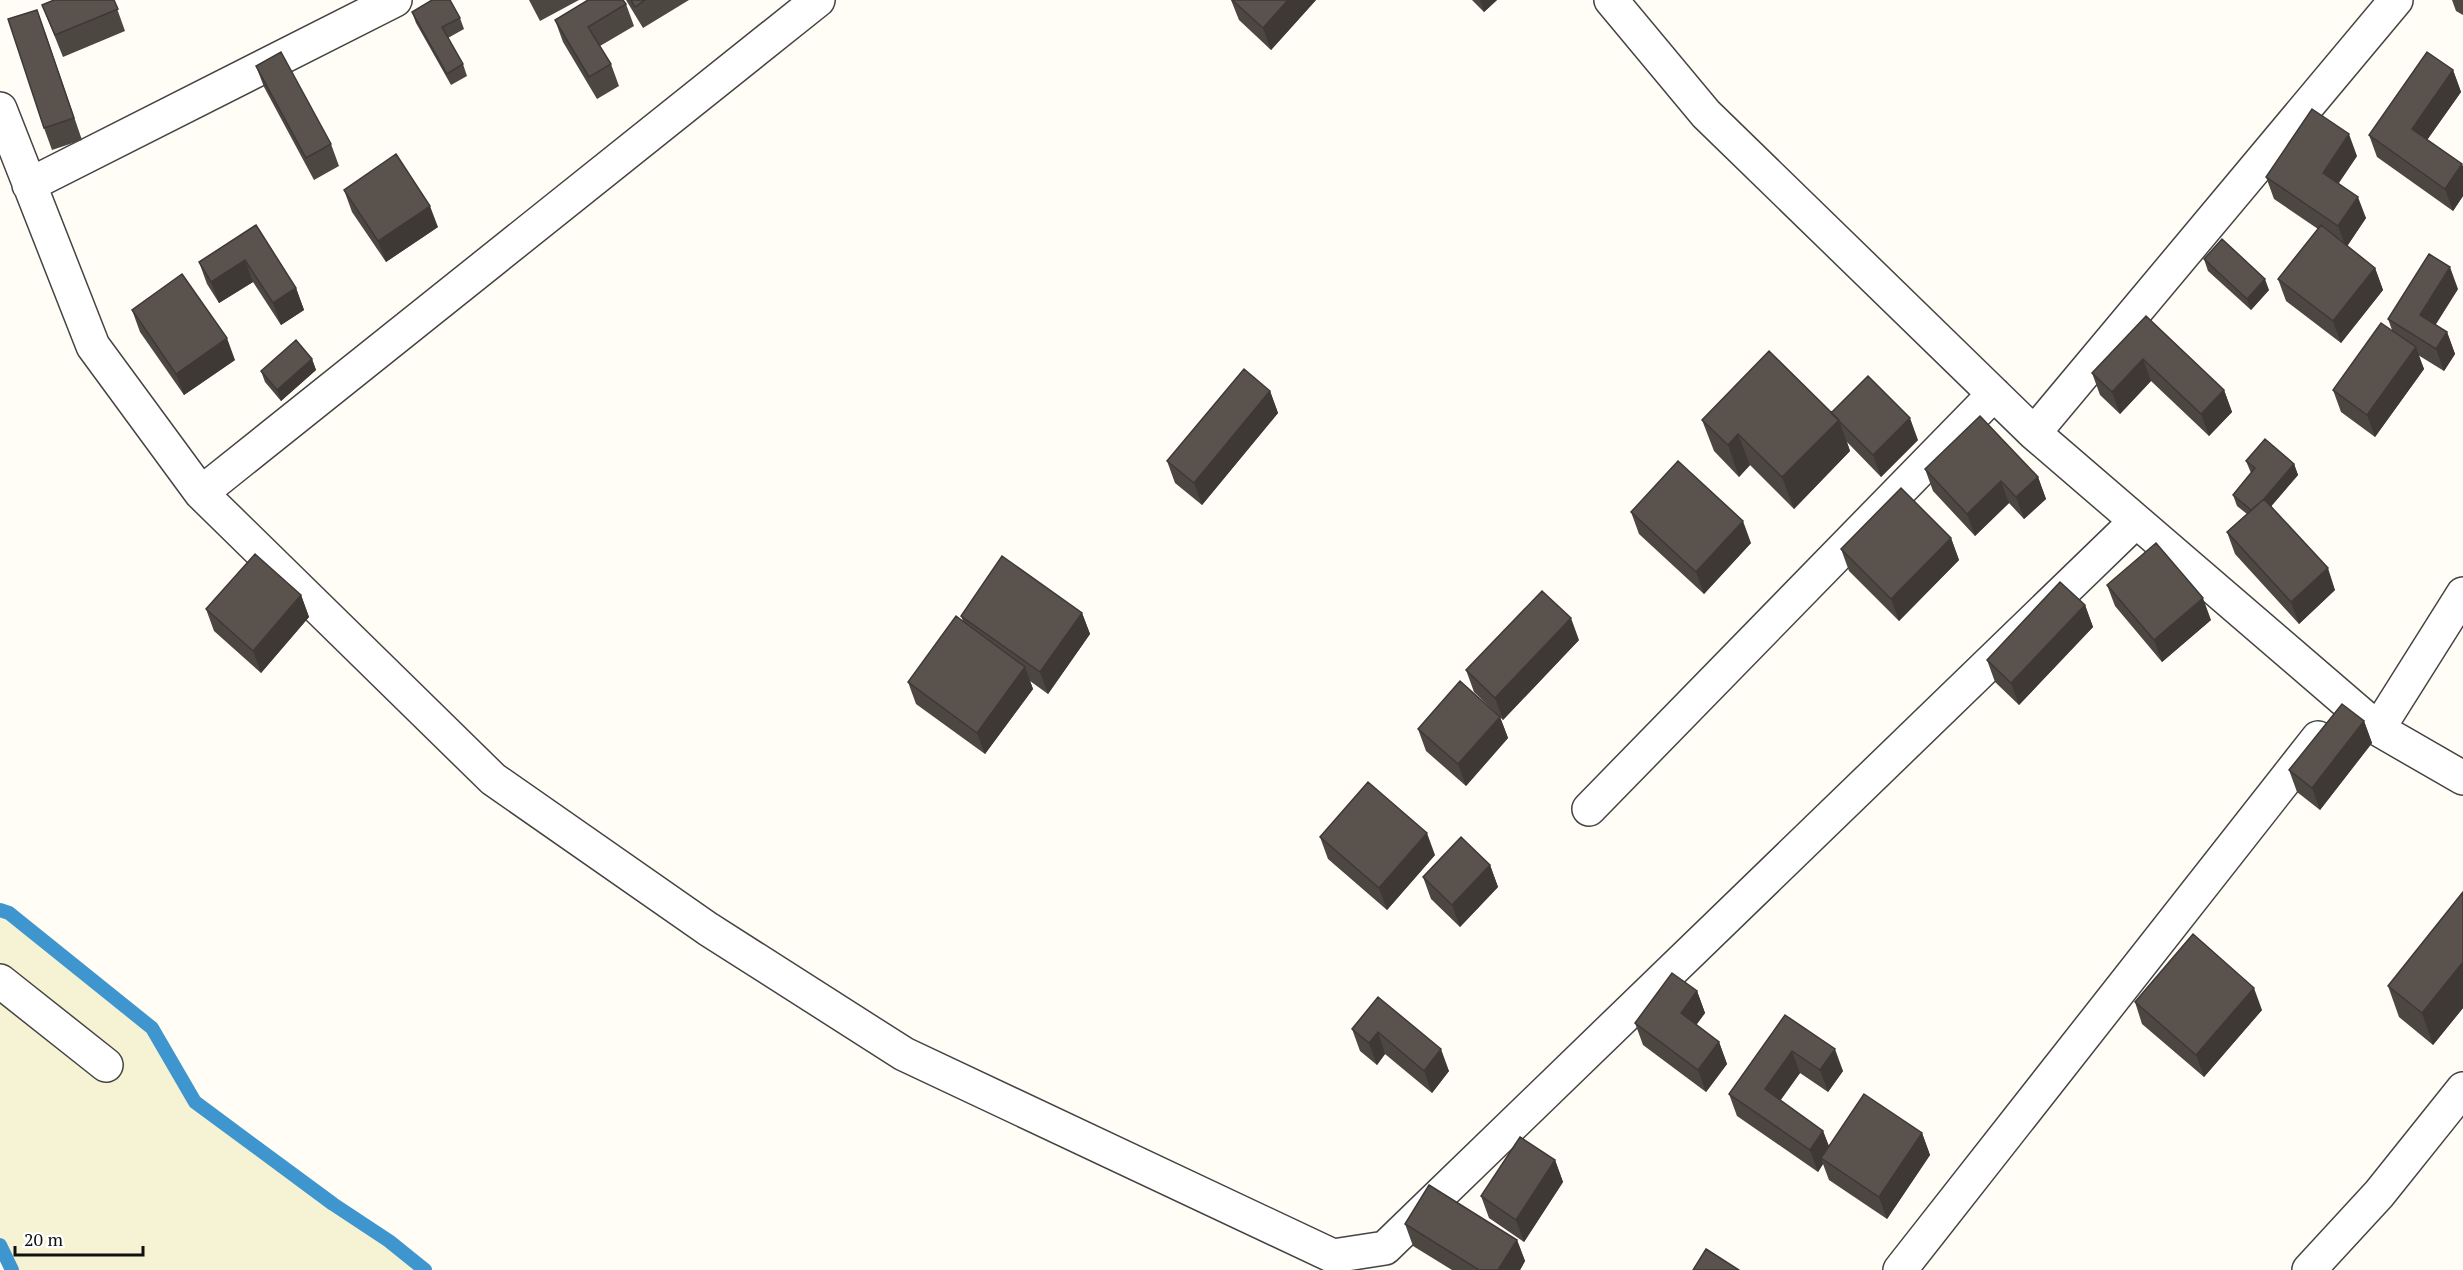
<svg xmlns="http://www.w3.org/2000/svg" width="2463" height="1270" font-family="'PT Serif',serif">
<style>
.farmland{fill:#f6f3d4}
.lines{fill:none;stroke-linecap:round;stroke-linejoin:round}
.stream{stroke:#3f96cf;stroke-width:14}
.minor-casing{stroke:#444;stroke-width:36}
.minor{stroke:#fff;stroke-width:33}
.wall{fill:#4d4742}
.shaded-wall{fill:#3f3936}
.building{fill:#5a524d;stroke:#3f3936;stroke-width:1.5}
</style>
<rect width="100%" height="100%" fill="#fffdf5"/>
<path class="farmland" d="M 0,910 L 9,913 L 152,1028 L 195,1102 L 333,1204 L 389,1241 L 425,1270 L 12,1270 L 0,1245 Z"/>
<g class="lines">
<path class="stream" d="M 0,910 L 9,913 L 152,1028 L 195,1102 L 333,1204 L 389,1241 L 425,1270
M 0,1245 L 12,1270"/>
<g class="minor-casing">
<path id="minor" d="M 1611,0 L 1706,114 L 2034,433 L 2378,729 L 2463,778
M 0,109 L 93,346 L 201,493 L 493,779 L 708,929 L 904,1054 L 1333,1256 L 1385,1248 L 2136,521
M 29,185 L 395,0
M 2034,433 L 2396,0
M 201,493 L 818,0
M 2378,729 L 2463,594
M 1589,809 L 1994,394
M 0,981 L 106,1065
M 1900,1270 L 2318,738
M 2309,1270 L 2379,1194 L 2463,1089"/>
</g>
<use href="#minor" class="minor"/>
</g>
<path class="wall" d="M 114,0 L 125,31 L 63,57 L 42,5 Z
M 529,0 L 579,0 L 540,21 Z
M 626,0 L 689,0 L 643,28 Z
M 1231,0 L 1316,0 L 1271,50 L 1239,20 Z
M 1472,0 L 1497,0 L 1484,12 Z
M 2452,0 L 2463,0 L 2463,15 L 2456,11 Z
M 626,4 L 634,26 L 600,46 L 611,64 L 619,86 L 597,99 L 563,42 L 555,20 Z
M 412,12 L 460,18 L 464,29 L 448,38 L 463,64 L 467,76 L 451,85 L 416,23 Z
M 45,32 L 82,140 L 52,150 L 44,128 Z
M 256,66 L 331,144 L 339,166 L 314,180 L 264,87 Z
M 2453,70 L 2461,92 L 2427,140 L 2462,164 L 2463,167 L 2463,196 L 2453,211 L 2377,157 L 2369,135 Z
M 2357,156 L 2339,183 L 2366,218 L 2347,246 L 2375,268 L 2383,290 L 2341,343 L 2286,301 L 2278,279 L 2318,229 L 2274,199 L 2266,177 Z
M 344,190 L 438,227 L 386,262 L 352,212 Z
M 256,225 L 296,288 L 304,310 L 281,325 L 253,282 L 219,303 L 207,284 L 199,262 Z
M 2204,259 L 2269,290 L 2251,310 L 2208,271 Z
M 2458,289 L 2435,325 L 2447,332 L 2455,354 L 2444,371 L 2418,355 L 2424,369 L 2375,437 L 2341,412 L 2333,390 L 2392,330 L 2388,319 Z
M 132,310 L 235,360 L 184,395 L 140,332 Z
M 2146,316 L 2224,390 L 2232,412 L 2209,436 L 2151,381 L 2120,414 L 2100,395 L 2092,373 Z
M 312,359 L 316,370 L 281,401 L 265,382 L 261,371 Z
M 1270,391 L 1278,413 L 1202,505 L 1175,483 L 1167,461 Z
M 1831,413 L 1918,440 L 1881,477 L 1847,442 L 1850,451 L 1794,509 L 1750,465 L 1739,477 L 1714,451 L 1702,420 Z
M 2246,461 L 2294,464 L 2298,475 L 2271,506 L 2335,590 L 2299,624 L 2235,554 L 2227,532 L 2247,514 L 2237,506 L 2233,495 L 2251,473 Z
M 1925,469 L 2038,477 L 2046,499 L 2024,519 L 2009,503 L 1975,536 L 1933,491 Z
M 1631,512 L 1751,543 L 1704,594 L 1639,534 Z
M 1951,538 L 1959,560 L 1899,621 L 1849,571 L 1841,549 Z
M 2107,585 L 2211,620 L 2162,662 L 2115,606 Z
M 301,595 L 309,617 L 261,673 L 214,631 L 206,609 Z
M 2085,605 L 2093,627 L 2019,705 L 1995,682 L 1987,660 Z
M 1082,613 L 1090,634 L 1048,694 L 1030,681 L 1033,689 L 985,754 L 916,704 L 908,682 L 963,621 L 961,616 Z
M 1579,640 L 1503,720 L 1474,692 L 1466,670 Z
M 1500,717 L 1508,738 L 1466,786 L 1426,751 L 1418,729 Z
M 2364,721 L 2372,743 L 2320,810 L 2297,792 L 2289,770 Z
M 1320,837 L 1435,855 L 1387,910 L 1328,859 Z
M 1490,865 L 1498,887 L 1460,927 L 1431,899 L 1423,877 Z
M 2463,892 L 2463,1008 L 2433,1045 L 2399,1017 L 2388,986 Z
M 1697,991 L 1705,1013 L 1696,1025 L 1719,1042 L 1727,1064 L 1706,1092 L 1643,1045 L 1635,1023 Z
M 1378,997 L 1449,1071 L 1432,1093 L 1385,1054 L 1377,1065 L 1360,1051 L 1352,1029 Z
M 2135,1002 L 2262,1010 L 2204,1077 L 2142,1024 Z
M 1785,1015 L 1843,1071 L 1828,1092 L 1800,1073 L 1780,1100 L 1823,1131 L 1829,1146 L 1922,1133 L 1930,1155 L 1887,1219 L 1829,1180 L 1823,1164 L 1818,1172 L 1737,1116 L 1729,1094 Z
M 1555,1160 L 1563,1182 L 1524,1242 L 1489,1218 L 1481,1196 Z
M 1405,1224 L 1517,1240 L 1525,1261 L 1520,1270 L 1452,1270 L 1413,1246 Z"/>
<path class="shaded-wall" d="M 1288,0 L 1316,0 L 1271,50 L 1263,28 Z
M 1480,0 L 1497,0 L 1484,12 Z
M 2453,70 L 2461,92 L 2420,150 L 2412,129 Z
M 2349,134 L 2357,156 L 2331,194 L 2323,173 Z
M 2462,164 L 2463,167 L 2463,196 L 2453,211 L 2445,189 Z
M 2358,197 L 2366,218 L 2346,248 L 2338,226 Z
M 430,206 L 438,227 L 386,262 L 378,241 Z
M 245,260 L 253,282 L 219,303 L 211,282 Z
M 2450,267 L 2458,289 L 2428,337 L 2420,315 Z
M 2375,268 L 2383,290 L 2341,343 L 2333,321 Z
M 2265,279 L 2269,290 L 2251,310 L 2247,299 Z
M 296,288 L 304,310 L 281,325 L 273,303 Z
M 2447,332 L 2455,354 L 2444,371 L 2436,349 Z
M 227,338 L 235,360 L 184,395 L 176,374 Z
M 2416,347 L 2424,369 L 2375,437 L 2367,415 Z
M 312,359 L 316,370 L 281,401 L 277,390 Z
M 2143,359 L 2151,381 L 2120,414 L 2112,392 Z
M 2224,390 L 2232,412 L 2209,436 L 2201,414 Z
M 1270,391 L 1278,413 L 1202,505 L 1194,483 Z
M 1910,418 L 1918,440 L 1881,477 L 1873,455 Z
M 1839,420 L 1850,451 L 1794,509 L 1782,477 Z
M 1738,434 L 1750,465 L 1739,477 L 1728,445 Z
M 2294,464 L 2298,475 L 2257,523 L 2253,512 Z
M 2038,477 L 2046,499 L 2024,519 L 2016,497 Z
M 2001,481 L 2009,503 L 1975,536 L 1967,514 Z
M 1743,521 L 1751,543 L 1704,594 L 1696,572 Z
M 1951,538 L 1959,560 L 1899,621 L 1891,599 Z
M 2328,568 L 2335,590 L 2299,624 L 2291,602 Z
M 301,595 L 309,617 L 261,673 L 253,651 Z
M 2203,598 L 2211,620 L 2162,662 L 2154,640 Z
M 2085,605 L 2093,627 L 2019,705 L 2011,683 Z
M 1082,613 L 1090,634 L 1048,694 L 1040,672 Z
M 1571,618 L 1579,640 L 1503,720 L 1495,698 Z
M 1025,667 L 1033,689 L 985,754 L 977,733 Z
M 1500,717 L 1508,738 L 1466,786 L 1458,764 Z
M 2364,721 L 2372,743 L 2320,810 L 2312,788 Z
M 1427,833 L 1435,855 L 1387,910 L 1379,888 Z
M 1490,865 L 1498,887 L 1460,927 L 1452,905 Z
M 2463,962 L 2463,1008 L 2433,1045 L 2422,1013 Z
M 2254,988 L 2262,1010 L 2204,1077 L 2196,1055 Z
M 1697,991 L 1705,1013 L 1689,1035 L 1681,1013 Z
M 1378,1032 L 1385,1054 L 1377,1065 L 1369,1043 Z
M 1719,1042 L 1727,1064 L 1706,1092 L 1698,1070 Z
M 1441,1049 L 1449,1071 L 1432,1093 L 1424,1071 Z
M 1835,1049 L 1843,1071 L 1828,1092 L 1820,1070 Z
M 1792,1051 L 1800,1073 L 1773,1111 L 1765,1089 Z
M 1823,1131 L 1831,1152 L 1821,1158 L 1823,1164 L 1818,1172 L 1810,1150 Z
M 1922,1133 L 1930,1155 L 1887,1219 L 1879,1197 Z
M 1555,1160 L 1563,1182 L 1524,1242 L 1516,1220 Z
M 1517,1240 L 1525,1261 L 1520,1270 L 1498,1270 Z"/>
<path class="building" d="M 54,0 L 114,0 L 118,9 L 55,35 L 42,5 Z
M 432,0 L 450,0 L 460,18 L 442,27 L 463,64 L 447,74 L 412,12 Z
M 588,0 L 623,0 L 626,4 L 588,27 L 611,64 L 589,77 L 555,20 Z
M 631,0 L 645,0 L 635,7 Z
M 1232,0 L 1288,0 L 1263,28 Z
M 37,10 L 74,118 L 44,128 L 8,19 Z
M 281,52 L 331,144 L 306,158 L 256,66 Z
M 2427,52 L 2453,70 L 2412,129 L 2462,164 L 2445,189 L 2369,135 Z
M 2312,109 L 2349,134 L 2323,173 L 2358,197 L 2338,226 L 2266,177 Z
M 396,154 L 430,206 L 378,241 L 344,190 Z
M 256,225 L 296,288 L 273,303 L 245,260 L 211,282 L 199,262 Z
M 2321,225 L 2375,268 L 2333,321 L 2278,279 Z
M 2222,239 L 2265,279 L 2247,299 L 2204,259 Z
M 2429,254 L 2450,267 L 2420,315 L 2447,332 L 2436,349 L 2388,319 Z
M 182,274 L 227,338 L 176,374 L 132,310 Z
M 2146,316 L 2224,390 L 2201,414 L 2143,359 L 2112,392 L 2092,373 Z
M 2381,323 L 2416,347 L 2367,415 L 2333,390 Z
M 296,340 L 312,359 L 277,390 L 261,371 Z
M 1769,351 L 1839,420 L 1782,477 L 1738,434 L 1728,445 L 1702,420 Z
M 1244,369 L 1270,391 L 1194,483 L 1167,461 Z
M 1868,376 L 1910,418 L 1873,455 L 1831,413 Z
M 1980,416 L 2038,477 L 2016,497 L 2001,481 L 1967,514 L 1925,469 Z
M 2265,439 L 2294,464 L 2264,499 L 2251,510 L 2233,495 L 2255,468 L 2246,461 Z
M 1678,461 L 1743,521 L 1696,572 L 1631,512 Z
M 1901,488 L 1951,538 L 1891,599 L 1841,549 Z
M 2264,499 L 2328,568 L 2291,602 L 2227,532 Z
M 2156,543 L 2203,598 L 2154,640 L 2107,585 Z
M 255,554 L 301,595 L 253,651 L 206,609 Z
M 1002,556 L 1082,613 L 1040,672 L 961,616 Z
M 2060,582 L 2085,605 L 2011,683 L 1987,660 Z
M 1542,591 L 1571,618 L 1495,698 L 1466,670 Z
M 956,616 L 1025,667 L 977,733 L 908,682 Z
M 1460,681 L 1500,717 L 1458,764 L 1418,729 Z
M 2342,704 L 2364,721 L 2312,788 L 2289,770 Z
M 1368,782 L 1427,833 L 1379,888 L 1320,837 Z
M 1461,837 L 1490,865 L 1452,905 L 1423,877 Z
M 2463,892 L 2463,962 L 2422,1013 L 2388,986 Z
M 2193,934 L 2254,988 L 2196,1055 L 2135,1002 Z
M 1672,973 L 1697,991 L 1681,1013 L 1719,1042 L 1698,1070 L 1635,1023 Z
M 1378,997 L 1441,1049 L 1424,1071 L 1378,1032 L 1369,1043 L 1352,1029 Z
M 1785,1015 L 1835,1049 L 1820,1070 L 1792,1051 L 1765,1089 L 1823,1131 L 1810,1150 L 1729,1094 Z
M 1864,1094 L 1922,1133 L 1879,1197 L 1821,1158 Z
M 1520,1137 L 1555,1160 L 1516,1220 L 1481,1196 Z
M 1429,1185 L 1517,1240 L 1498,1270 L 1479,1270 L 1405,1224 Z
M 1706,1249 L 1739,1270 L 1693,1270 Z"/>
<path d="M15 1246v9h128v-9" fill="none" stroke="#111111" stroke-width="3"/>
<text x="24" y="1246" font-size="18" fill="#111111" stroke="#ffffff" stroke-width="4.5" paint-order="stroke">20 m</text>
</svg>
